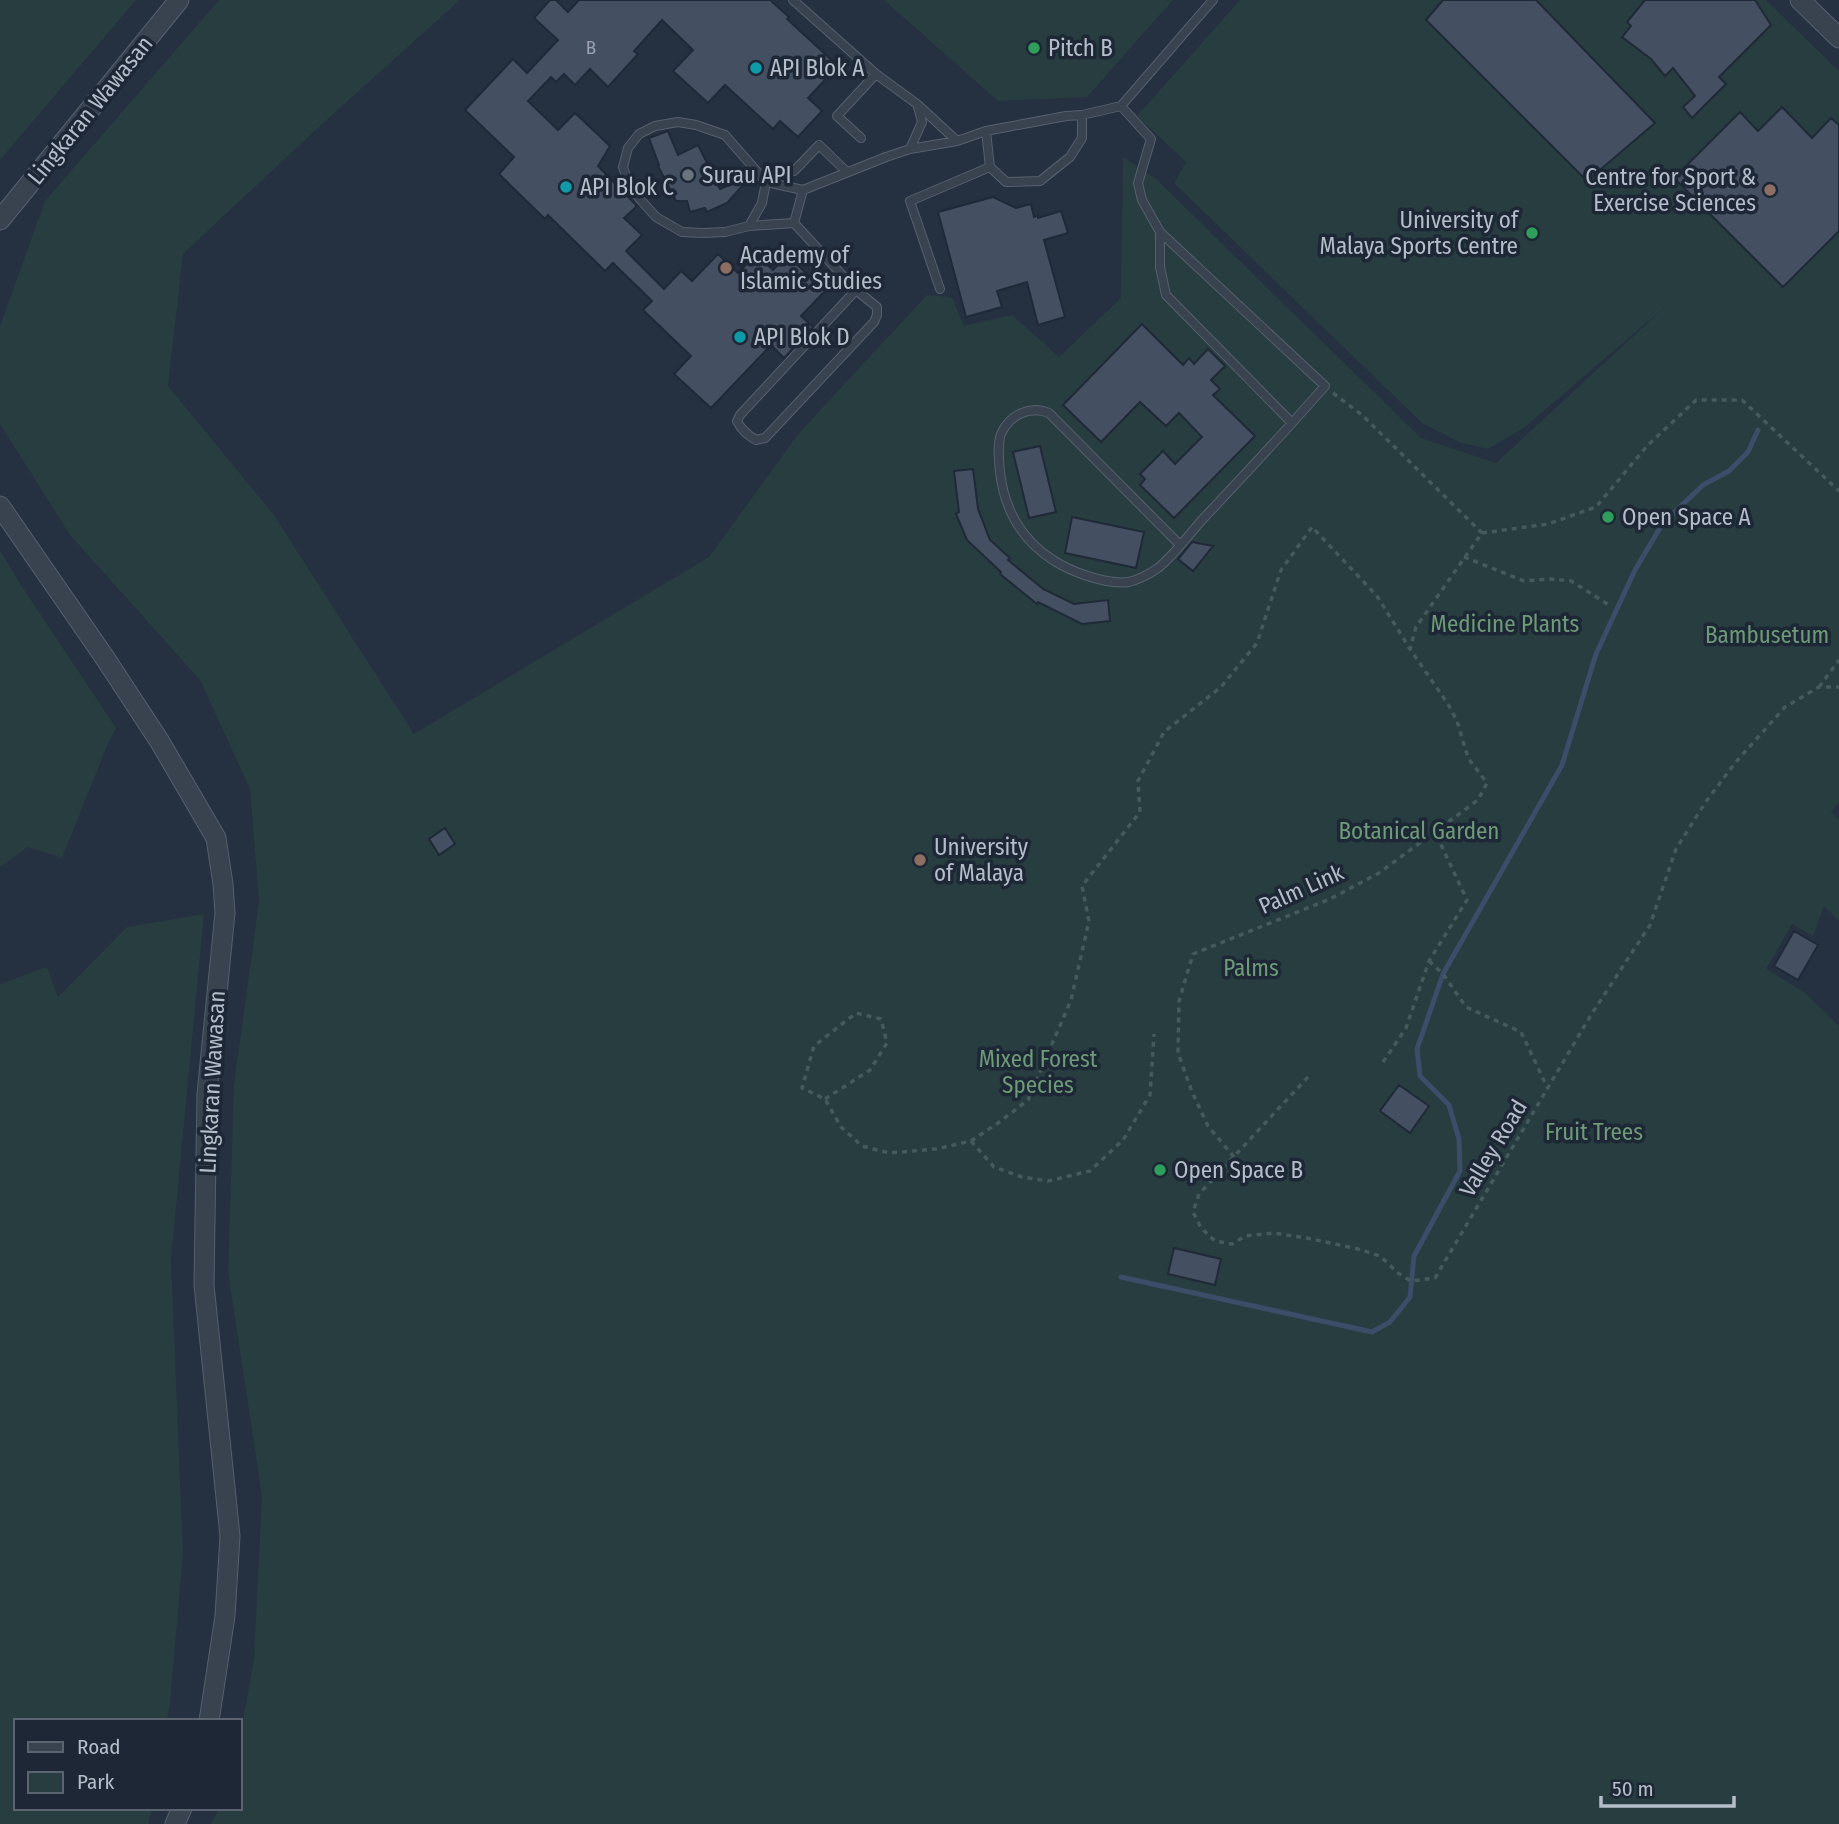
<svg xmlns="http://www.w3.org/2000/svg" width="1839" height="1824" font-family="'Fira Sans Condensed',sans-serif">
<style>
.green{fill:#273d40}
.lines{fill:none;stroke-linecap:round;stroke-linejoin:round}
.stream{stroke:#3b4d69;stroke-width:5}
.building{fill:#445061;stroke:#202937;stroke-width:2}
.service-casing{stroke:#57606d;stroke-width:10}
.tertiary-casing{stroke:#57606d;stroke-width:21}
.path{stroke:#455a5d;stroke-width:3.5;stroke-dasharray:5 5;stroke-linecap:butt}
.service{stroke:#39424f;stroke-width:8}
.tertiary{stroke:#39424f;stroke-width:19}
.leisure-dot{fill:#2e9e5b;stroke:#1e2735;stroke-width:2.5}
.culture-dot{fill:#0f9aa8;stroke:#1e2735;stroke-width:2.5}
.worship-dot{fill:#6b7280;stroke:#1e2735;stroke-width:2.5}
.education-dot{fill:#8d6e63;stroke:#1e2735;stroke-width:2.5}
.labels{text-anchor:middle;stroke-width:7;stroke-linejoin:round;paint-order:stroke}
.number-label{font-size:19px;fill:#9aa2b0}
.poi-label{font-size:23px;fill:#b6bdca;stroke:#1e2735;text-anchor:start}
.street-label{font-size:23px;fill:#b6bdca;stroke:#1e2735}
.park-label{font-size:23px;fill:#6d9b78;stroke:#1e2735}
</style>
<rect width="100%" height="100%" fill="#253040"/>
<path class="green" d="M 0,0 L 136,0 L 0,160 Z
M 219,0 L 460,0 L 321,125 L 183,254 L 168,386 L 274,515 L 414,734 L 709,557 L 799,433 L 927,295 L 952,297 L 964,326 L 1012,315 L 1059,357 L 1121,298 L 1123,157 L 1156,179 L 1421,438 L 1496,463 L 1667,305 L 1525,427 L 1488,449 L 1461,443 L 1422,423 L 1174,183 L 1186,162 L 1137,116 L 1240,0 L 1766,0 L 1839,71 L 1839,802 L 1831,812 L 1839,819 L 1839,921 L 1824,906 L 1813,936 L 1792,924 L 1766,969 L 1804,992 L 1839,1026 L 1839,1824 L 211,1824 L 219,1808 L 240,1808 L 240,1737 L 254,1659 L 262,1496 L 228,1272 L 234,1085 L 259,901 L 250,789 L 200,680 L 70,535 L 0,424 L 0,326 L 45,201 Z
M 884,0 L 1173,0 L 1087,97 L 998,101 Z
M 0,550 L 19,582 L 116,728 L 108,744 L 62,858 L 28,847 L 0,867 Z
M 204,914 L 171,1260 L 183,1553 L 170,1703 L 167,1721 L 16,1721 L 16,1808 L 152,1808 L 148,1824 L 0,1824 L 0,984 L 47,967 L 58,997 L 127,927 Z"/>
<g class="lines">
<path class="stream" d="M 1121,1277 L 1372,1332 L 1390,1322 L 1410,1297 L 1414,1256 L 1460,1171 L 1459,1139 L 1449,1105 L 1420,1076 L 1417,1049 L 1443,974 L 1562,765 L 1596,654 L 1635,570 L 1663,523 L 1703,485 L 1729,471 L 1748,452 L 1758,430"/>
</g>
<path class="building" d="M 550,0 L 556,0 L 568,12 L 579,0 L 770,0 L 789,17 L 787,19 L 838,66 L 808,98 L 822,111 L 798,137 L 780,121 L 773,129 L 725,85 L 708,103 L 673,71 L 693,50 L 662,20 L 634,51 L 638,54 L 608,87 L 590,69 L 575,85 L 564,74 L 556,82 L 551,77 L 528,101 L 558,130 L 575,113 L 610,146 L 598,166 L 637,206 L 624,218 L 642,235 L 626,251 L 664,289 L 681,271 L 692,281 L 718,254 L 738,273 L 756,254 L 773,270 L 787,255 L 825,291 L 801,316 L 813,327 L 784,358 L 771,345 L 711,408 L 674,374 L 691,356 L 643,310 L 652,301 L 613,263 L 605,271 L 548,215 L 545,219 L 499,174 L 514,157 L 465,110 L 513,59 L 527,73 L 558,40 L 534,18 Z
M 1443,0 L 1536,0 L 1655,123 L 1587,181 L 1426,20 Z
M 1645,0 L 1755,0 L 1771,25 L 1719,77 L 1726,84 L 1692,118 L 1683,107 L 1695,96 L 1673,68 L 1665,76 L 1651,59 L 1622,37 L 1631,26 L 1627,22 Z
M 1782,107 L 1812,138 L 1831,118 L 1839,125 L 1839,231 L 1783,287 L 1674,178 L 1740,112 L 1758,131 Z
M 668,131 L 678,155 L 698,145 L 720,189 L 751,176 L 727,203 L 707,212 L 705,208 L 690,212 L 687,201 L 676,201 L 658,166 L 659,165 L 649,138 Z
M 993,197 L 1016,208 L 1031,204 L 1034,217 L 1038,215 L 1038,218 L 1061,211 L 1068,233 L 1044,240 L 1065,317 L 1038,325 L 1027,282 L 997,291 L 1002,307 L 966,317 L 938,212 Z
M 1142,324 L 1183,365 L 1189,358 L 1194,364 L 1208,349 L 1225,366 L 1211,380 L 1220,389 L 1213,395 L 1255,436 L 1174,518 L 1140,485 L 1145,479 L 1140,474 L 1163,451 L 1175,464 L 1202,437 L 1179,413 L 1166,426 L 1140,402 L 1101,442 L 1063,405 Z
M 1040,446 L 1056,512 L 1029,518 L 1013,452 Z
M 973,469 L 978,509 L 990,540 L 1010,558 L 1008,560 L 1043,589 L 1074,604 L 1108,600 L 1110,621 L 1082,624 L 1038,602 L 1037,604 L 1000,574 L 1001,572 L 967,540 L 956,514 L 959,512 L 954,471 Z
M 1072,517 L 1144,532 L 1136,568 L 1065,553 Z
M 1192,542 L 1213,546 L 1193,571 L 1178,559 Z
M 445,828 L 455,844 L 439,855 L 429,839 Z
M 1794,931 L 1818,945 L 1798,980 L 1774,966 Z
M 1399,1085 L 1429,1106 L 1410,1133 L 1380,1111 Z
M 1174,1248 L 1221,1259 L 1215,1285 L 1168,1274 Z"/>
<g class="lines">
<g class="service-casing">
<path id="service" d="M 793,0 L 876,74 L 917,104 L 957,141
M 1121,106 L 1151,139 L 1138,183 L 1142,200 L 1160,232
M 986,131 L 990,167 L 1006,182 L 1040,181 L 1070,157 L 1082,138 L 1082,115
M 861,138 L 837,116 L 876,74
M 910,149 L 922,122 L 918,107
M 794,171 L 819,145 L 847,172
M 803,190 L 794,223 L 749,226 L 725,232 L 703,233 L 682,232 L 656,217 L 630,188 L 623,167 L 628,148 L 639,134 L 655,126 L 678,122 L 696,125 L 725,135 L 766,182 L 803,190 L 886,157 L 910,149 L 957,141 L 986,131 L 1066,116 L 1082,115 L 1121,106 L 1213,0
M 794,223 L 856,290 L 877,307 L 877,315 L 874,322 L 765,438 L 756,440 C 748,435 741,430 737,421 L 740,415 L 856,290
M 749,226 L 762,203 L 766,182
M 1160,232 L 1325,386 L 1292,423 L 1166,295 L 1160,267 Z
M 940,289 L 910,201 L 990,167
M 1180,545 L 1049,413 C 1030,405 1009,415 1001,434 C 997,445 999,460 1000,472 C 1004,508 1021,540 1053,560 C 1071,572 1107,585 1129,582 C 1137,580 1150,574 1158,568 C 1173,556 1188,536 1201,521 C 1232,488 1262,456 1292,423"/>
</g>
<g class="tertiary-casing">
<path id="tertiary" d="M 1800,0 L 1839,38
M 0,220 L 179,0
M 0,506 L 105,658 L 160,742 L 216,838 L 223,884 L 225,913 L 207,1094 L 204,1285 L 230,1536 L 225,1616 L 209,1721
M 175,1824 L 182,1808"/>
</g>
<path class="path" d="M 1333,393 L 1362,415 L 1482,533
M 1482,533 L 1548,524 L 1596,507 L 1647,446 L 1696,400 L 1742,400 L 1839,491
M 1464,557 L 1524,581 L 1550,579 L 1571,581 L 1609,605
M 1819,687 L 1839,660
M 1429,961 L 1443,974 L 1466,1007 L 1521,1032 L 1548,1089
M 1383,1062 L 1406,1028 L 1429,961 L 1467,900 L 1435,832
M 1308,1077 L 1199,1194 L 1193,1212 L 1201,1228 L 1215,1241 L 1232,1244 L 1245,1236 L 1274,1233 L 1312,1239 L 1358,1249 L 1380,1256 L 1398,1273 L 1411,1281 L 1435,1278 L 1591,1015 L 1650,925 L 1676,849 L 1705,803 L 1735,763 L 1785,707 L 1819,687 L 1839,687
M 825,1099 L 870,1070 L 887,1043 L 881,1019 L 856,1013 L 814,1046 L 802,1088 L 825,1099 L 841,1127 L 862,1146 L 889,1153 L 936,1149 L 971,1141 L 998,1123 L 1028,1100 L 1071,1000 L 1089,921 L 1082,886 L 1140,812 L 1138,781 L 1164,732 L 1221,687 L 1257,643 L 1281,570 L 1312,527 L 1377,596 L 1410,649
M 971,1141 L 994,1167 L 1022,1177 L 1048,1181 L 1090,1171 L 1123,1140 L 1150,1095 L 1154,1034
M 1234,1157 L 1208,1126 L 1192,1092 L 1178,1053 L 1179,1001 L 1193,954 L 1330,899 L 1379,873 L 1478,800 L 1487,783 L 1468,758 L 1457,721 L 1448,704 L 1410,649 L 1416,627 L 1482,533"/>
<use href="#service" class="service"/>
<use href="#tertiary" class="tertiary"/>
</g>
<g class="leisure-dot">
<circle cx="1034" cy="48" r="7"/>
<circle cx="1532" cy="233" r="7"/>
<circle cx="1608" cy="517" r="7"/>
<circle cx="1160" cy="1170" r="7"/>
</g>
<g class="culture-dot">
<circle cx="756" cy="68" r="7"/>
<circle cx="566" cy="187" r="7"/>
<circle cx="740" cy="337" r="7"/>
</g>
<circle class="worship-dot" cx="688" cy="175" r="7"/>
<g class="education-dot">
<circle cx="1770" cy="190" r="7"/>
<circle cx="726" cy="268" r="7"/>
<circle cx="920" cy="860" r="7"/>
</g>
<g class="labels">
<g class="number-label">
<text x="591" y="54">B</text>
</g>
<g class="poi-label">
<text x="1048" y="56">Pitch B</text>
<text x="770" y="76">API Blok A</text>
<text x="702" y="183">Surau API</text>
<text x="1756" y="185" text-anchor="end">Centre for Sport &amp;<tspan x="1756" dy="26">Exercise Sciences</tspan></text>
<text x="580" y="195">API Blok C</text>
<text x="1518" y="228" text-anchor="end">University of<tspan x="1518" dy="26">Malaya Sports Centre</tspan></text>
<text x="740" y="263">Academy of<tspan x="740" dy="26">Islamic Studies</tspan></text>
<text x="754" y="345">API Blok D</text>
<text x="1622" y="525">Open Space A</text>
<text x="934" y="855">University<tspan x="934" dy="26">of Malaya</tspan></text>
<text x="1174" y="1178">Open Space B</text>
</g>
<g class="street-label">
<text transform="translate(90 110) rotate(-51)" y="8">Lingkaran Wawasan</text>
<text transform="translate(1301 889) rotate(-24)" y="8">Palm Link</text>
<text transform="translate(212 1082) rotate(-87)" y="8">Lingkaran Wawasan</text>
<text transform="translate(1493 1148) rotate(-59)" y="8">Valley Road</text>
</g>
<g class="park-label">
<text x="1505" y="632">Medicine Plants</text>
<text x="1767" y="643">Bambusetum</text>
<text x="1419" y="839">Botanical Garden</text>
<text x="1251" y="976">Palms</text>
<text x="1038" y="1067">Mixed Forest<tspan x="1038" dy="26">Species</tspan></text>
<text x="1594" y="1140">Fruit Trees</text>
</g>
</g>
<rect x="14" y="1719" width="228" height="91" fill="#1e2735" stroke="#5b6371" stroke-width="2"/>
<rect x="28" y="1742" width="35" height="10" fill="#39424f" stroke="#5b6371" stroke-width="2"/>
<text x="77" y="1754" font-size="21" fill="#b6bdca">Road</text>
<rect x="28" y="1772" width="35" height="21" fill="#273d40" stroke="#5b6371" stroke-width="2"/>
<text x="77" y="1789" font-size="21" fill="#b6bdca">Park</text>
<path d="M1601 1796v10h133v-10" fill="none" stroke="#b6bdca" stroke-width="3.5"/>
<text x="1612" y="1796" font-size="21" fill="#b6bdca" stroke="#1e2735" stroke-width="5" paint-order="stroke">50 m</text>
</svg>
